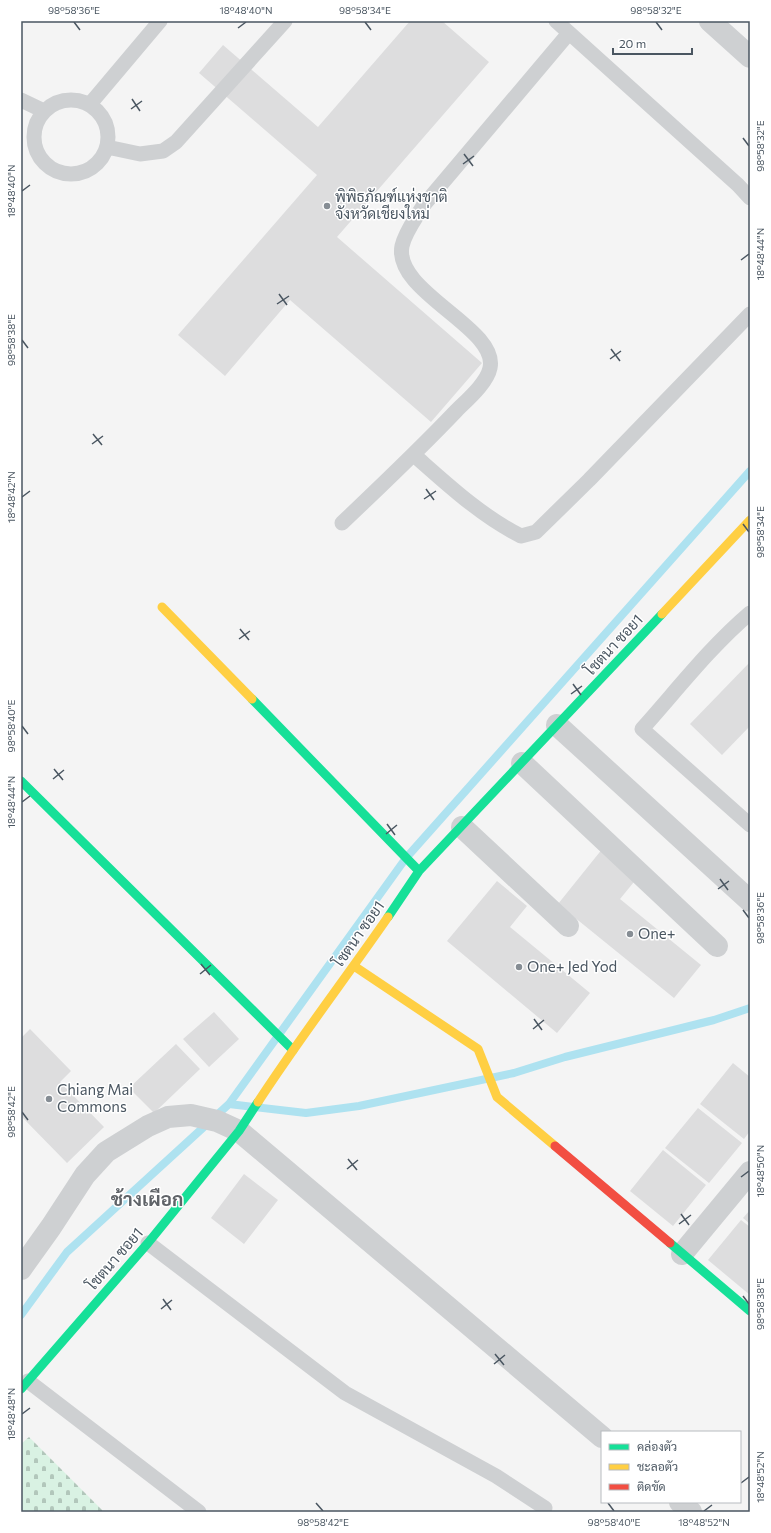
<svg xmlns="http://www.w3.org/2000/svg" width="771" height="1533" font-family="Commissioner,Sarabun,sans-serif">
<style>
.cemetery{fill:url(#cemetery-stones)}
.lines{fill:none;stroke-linecap:round;stroke-linejoin:round}
.stream{stroke:#aee2f0;stroke-width:8}
.building{fill:#ddddde}
.lane{stroke:#ced0d2;stroke-width:15}
.street{stroke:#ced0d2;stroke-width:22}
.fast{stroke:#16e098;stroke-width:9}
.slow{stroke:#ffcf43;stroke-width:9}
.jam{stroke:#f24e42;stroke-width:9}
.ticks{fill:none;stroke:#4a5661;stroke-width:1.5}
.poi-dot{fill:#868d94;stroke:#fff;stroke-width:1.5}
.labels{text-anchor:middle;stroke-width:3;stroke-linejoin:round;paint-order:stroke}
.poi-label{font-size:15px;fill:#4a5661;stroke:#fff;text-anchor:start}
.street-label{font-size:15px;fill:#4a5661;stroke:#fff}
.district-label{font-size:19px;font-weight:bold;fill:#5f6368;stroke:#fff}
.neatline{fill:none;stroke:#4a5661;stroke-width:1.5}
.ticks-label{font-size:10px;text-anchor:middle;fill:#4a5661}
</style>
<defs>
<pattern id="cemetery-stones" width="16" height="16" patternUnits="userSpaceOnUse"><rect width="16" height="16" fill="#d9f2e3"/><path d="M2 7V4a2 2 0 0 1 4 0v3zM10 15v-3a2 2 0 0 1 4 0v3z" fill="#b2c7bb"/></pattern>
</defs>
<rect width="100%" height="100%" fill="#f4f4f4"/>
<path class="cemetery" d="M 29,1437 L 104,1512 L 21,1512 L 21,1444 Z"/>
<g class="lines">
<path class="stream" d="M 229,1104 L 306,1113 L 359,1106 L 514,1073 L 565,1057 L 714,1020 L 750,1008
M 21,1315 L 67,1252 L 229,1104 L 406,858 L 750,471"/>
</g>
<path class="building" d="M 410,21 L 442,21 L 489,62 L 337,237 L 482,363 L 431,422 L 290,300 L 225,376 L 178,335 L 317,175 L 199,73 L 223,45 L 318,127 Z
M 750,662 L 750,726 L 722,755 L 690,724 Z
M 603,848 L 638,877 L 620,899 L 701,965 L 674,998 L 558,904 Z
M 497,881 L 527,906 L 510,927 L 590,993 L 557,1033 L 447,941 Z
M 214,1012 L 239,1039 L 209,1067 L 183,1039 Z
M 30,1029 L 71,1071 L 60,1082 L 104,1127 L 67,1163 L 21,1116 L 21,1038 Z
M 176,1044 L 200,1069 L 154,1113 L 129,1088 Z
M 733,1063 L 750,1077 L 750,1131 L 744,1139 L 700,1104 Z
M 698,1108 L 742,1143 L 709,1183 L 665,1148 Z
M 663,1150 L 706,1185 L 673,1226 L 630,1191 Z
M 244,1174 L 278,1200 L 244,1244 L 211,1218 Z
M 750,1210 L 750,1224 L 743,1218 Z
M 741,1220 L 750,1227 L 750,1295 L 708,1260 Z"/>
<g class="lines">
<path class="lane" d="M 556,21 L 738,185 L 750,198
M34 137a37 37 0 1 1 74 0a37 37 0 1 1-74 0Z
M 21,100 L 44,111
M 90,104 L 160,21
M 107,147 L 140,154 L 163,151 L 176,142 L 285,21
M 414,455 C 447,484 481,516 521,536 L 536,532 L 589,480 L 750,314
M 342,523 C 381,486 420,449 457,410 C 467,400 487,383 490,368 C 499,328 393,292 402,246 C 405,232 416,218 423,206 L 569,33
M 750,613 C 710,647 677,690 642,729 L 750,825
M 148,1243 L 345,1393 L 496,1476 L 545,1508
M 28,1381 L 199,1512"/>
<path class="street" d="M 710,21 L 750,57
M 557,725 L 750,901
M 522,763 L 717,946
M 462,827 L 568,926
M 682,1254 L 750,1172
M 21,1269 L 51,1227 L 85,1175 L 106,1152 L 148,1126 L 168,1117 L 191,1115 L 217,1121 L 239,1131 L 602,1437
M 680,1502 L 691,1512"/>
<path class="fast" d="M 252,699 L 419,871
M 21,781 L 293,1050
M 388,917 L 419,871 L 662,614
M 670,1243 L 750,1311
M 21,1389 L 148,1243 L 239,1131 L 258,1102"/>
<path class="slow" d="M 162,607 L 252,699
M 662,614 L 750,520
M 354,966 L 478,1049 L 497,1097 L 555,1146
M 258,1102 C 299,1039 345,979 388,917"/>
<path class="jam" d="M 555,1146 L 670,1243"/>
</g>
<path class="ticks" d="M 74,22 L 80,30M 365,22 L 371,30M 656,22 L 662,30M 238,28 L 246,22M 132,99 L 140,111M 131,109 L 142,101M 743,138 L 749,146M 464,154 L 473,166M 463,164 L 474,156M 22,191 L 30,185M 741,260 L 749,254M 279,294 L 287,305M 277,304 L 289,296M 22,340 L 28,348M 611,349 L 620,361M 610,359 L 621,351M 93,434 L 102,445M 92,444 L 103,436M 426,489 L 434,500M 22,497 L 30,491M 424,499 L 436,491M 743,524 L 749,532M 240,629 L 249,640M 239,639 L 250,631M 573,684 L 581,695M 571,694 L 582,686M 22,726 L 28,734M 54,769 L 63,780M 53,779 L 64,770M 22,802 L 30,796M 387,824 L 395,835M 386,834 L 397,825M 720,879 L 728,890M 718,889 L 729,881M 743,910 L 749,918M 201,964 L 210,975M 200,974 L 211,965M 534,1019 L 542,1030M 533,1029 L 544,1020M 22,1112 L 28,1120M 348,1159 L 357,1170M 347,1169 L 358,1160M 741,1177 L 749,1171M 681,1214 L 689,1225M 679,1224 L 691,1215M 743,1296 L 749,1304M 163,1299 L 171,1310M 161,1309 L 172,1300M 495,1354 L 504,1365M 494,1364 L 505,1355M 22,1414 L 30,1408M 741,1483 L 749,1477M 316,1503 L 323,1511M 608,1503 L 614,1511M 704,1511 L 712,1505"/>
<g class="poi-dot">
<circle cx="327" cy="206" r="4"/>
<circle cx="630" cy="934" r="4"/>
<circle cx="519" cy="967" r="4"/>
<circle cx="49" cy="1099" r="4"/>
</g>
<g class="labels">
<g class="poi-label">
<text x="335" y="202">พิพิธภัณฑ์แห่งชาติ<tspan x="335" dy="17">จังหวัดเชียงใหม่</tspan></text>
<text x="638" y="939">One+</text>
<text x="527" y="972">One+ Jed Yod</text>
<text x="57" y="1095">Chiang Mai<tspan x="57" dy="17">Commons</tspan></text>
</g>
<g class="street-label">
<text transform="translate(614 645) rotate(-47)" y="5">โชตนา ซอย1</text>
<text transform="translate(359 934) rotate(-55)" y="5">โชตนา ซอย1</text>
<text transform="translate(115 1259) rotate(-49)" y="5">โชตนา ซอย1</text>
</g>
<g class="district-label">
<text x="147" y="1206">ช้างเผือก</text>
</g>
</g>
<rect width="771" height="1533" fill="none" stroke="#ffffff" stroke-width="44"/>
<rect x="601" y="1431" width="140" height="72" fill="#ffffff" stroke="#b7bbc0"/>
<rect x="609" y="1444" width="20" height="6" fill="#16e098" stroke="#b7bbc0"/>
<text x="637" y="1451" font-size="12" fill="#4a5661">คล่องตัว</text>
<rect x="609" y="1464" width="20" height="6" fill="#ffcf43" stroke="#b7bbc0"/>
<text x="637" y="1471" font-size="12" fill="#4a5661">ชะลอตัว</text>
<rect x="609" y="1484" width="20" height="6" fill="#f24e42" stroke="#b7bbc0"/>
<text x="637" y="1491" font-size="12" fill="#4a5661">ติดขัด</text>
<path d="M613 48v6h79v-6" fill="none" stroke="#4a5661" stroke-width="2"/>
<text x="619" y="48" font-size="12" fill="#4a5661" stroke="#ffffff" stroke-width="3" paint-order="stroke">20 m</text>
<rect x="22" y="22" width="727" height="1489" class="neatline"/>
<g class="ticks-label">
<text x="74" y="14">98°58'36"E</text>
<text x="246" y="14">18°48'40"N</text>
<text x="365" y="14">98°58'34"E</text>
<text x="656" y="14">98°58'32"E</text>
<text transform="translate(760 146) rotate(-90)" y="4">98°58'32"E</text>
<text transform="translate(11 191) rotate(-90)" y="4">18°48'40"N</text>
<text transform="translate(760 254) rotate(-90)" y="4">18°48'44"N</text>
<text transform="translate(11 340) rotate(-90)" y="4">98°58'38"E</text>
<text transform="translate(11 497) rotate(-90)" y="4">18°48'42"N</text>
<text transform="translate(760 532) rotate(-90)" y="4">98°58'34"E</text>
<text transform="translate(11 726) rotate(-90)" y="4">98°58'40"E</text>
<text transform="translate(11 802) rotate(-90)" y="4">18°48'44"N</text>
<text transform="translate(760 918) rotate(-90)" y="4">98°58'36"E</text>
<text transform="translate(11 1112) rotate(-90)" y="4">98°58'42"E</text>
<text transform="translate(760 1171) rotate(-90)" y="4">18°48'50"N</text>
<text transform="translate(760 1304) rotate(-90)" y="4">98°58'38"E</text>
<text transform="translate(11 1414) rotate(-90)" y="4">18°48'48"N</text>
<text transform="translate(760 1477) rotate(-90)" y="4">18°48'52"N</text>
<text x="323" y="1526">98°58'42"E</text>
<text x="614" y="1526">98°58'40"E</text>
<text x="704" y="1526">18°48'52"N</text>
</g>
</svg>
